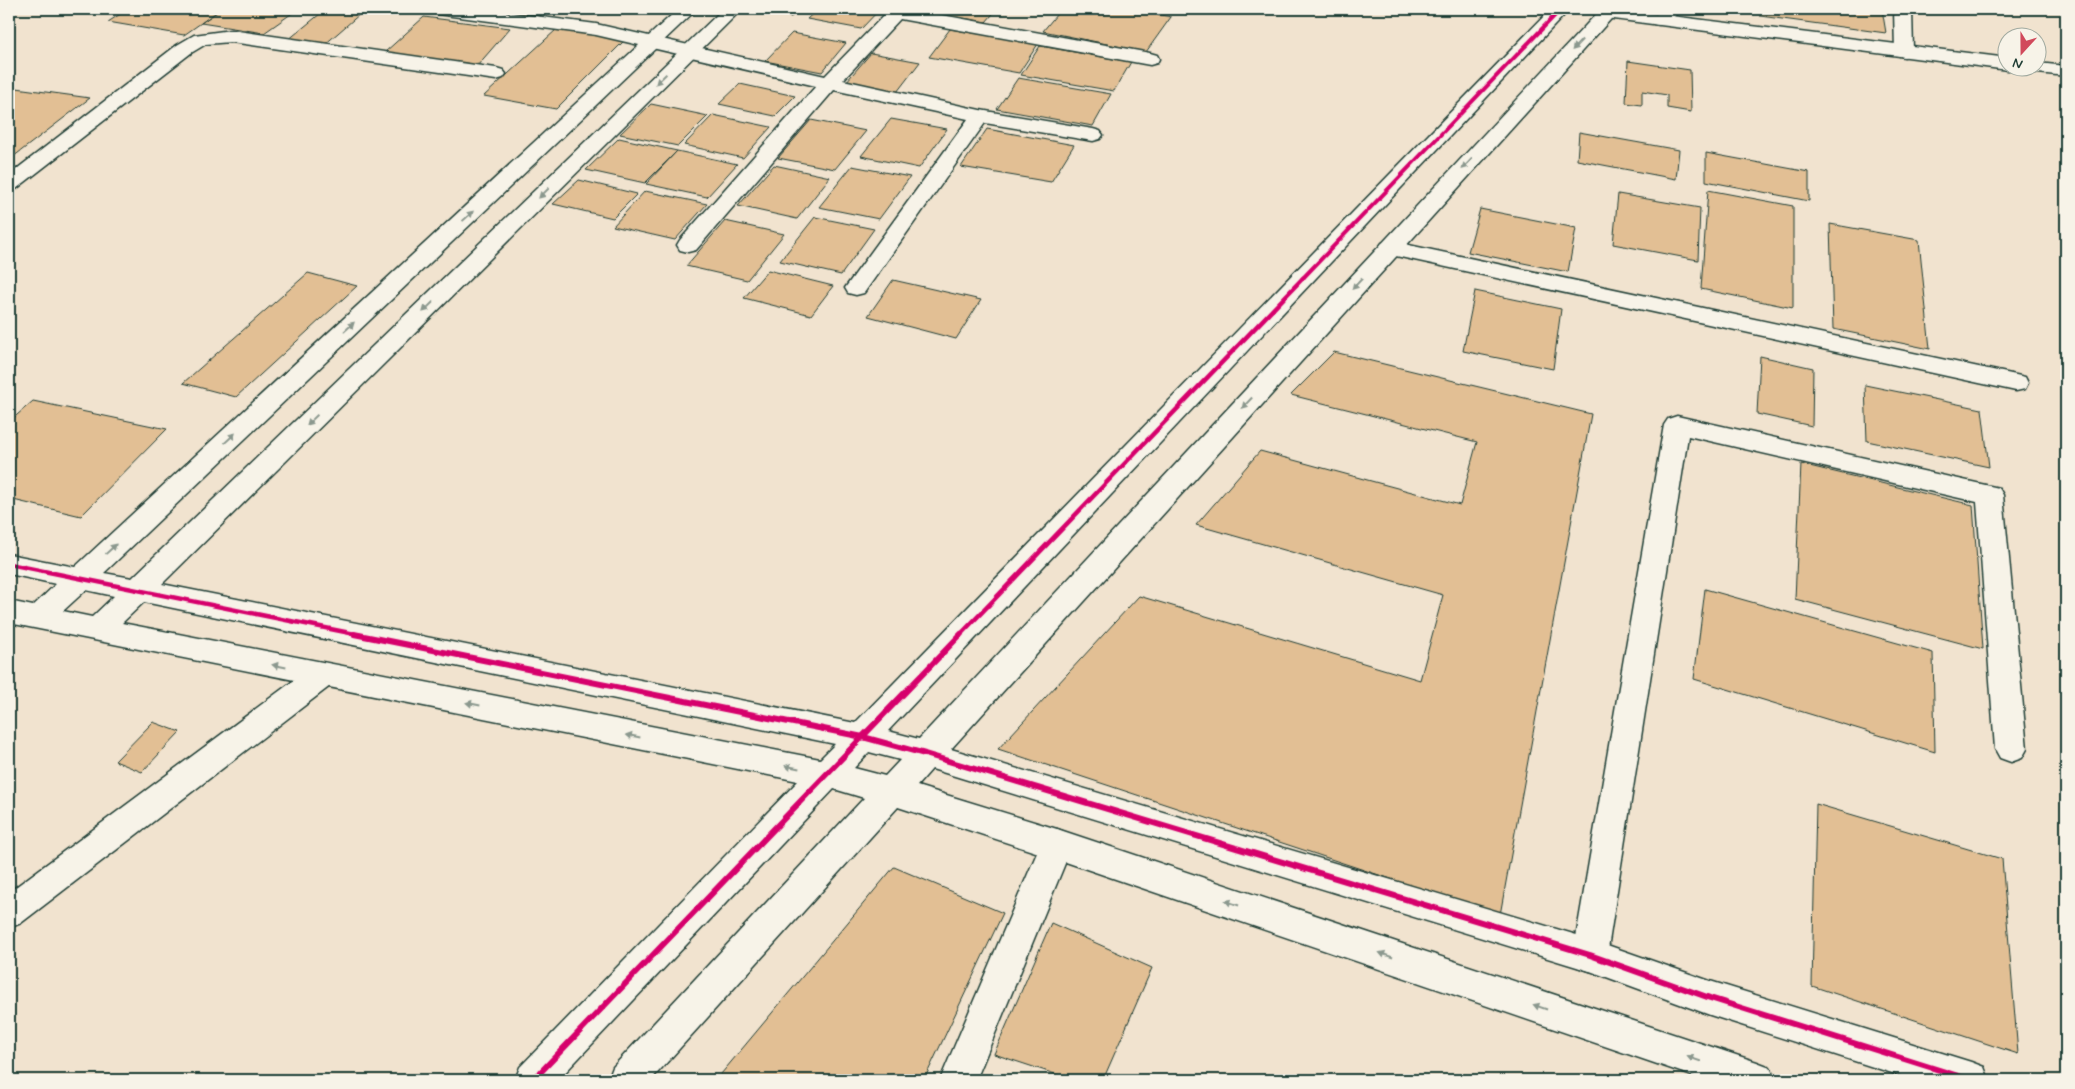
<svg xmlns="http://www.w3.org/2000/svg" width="2075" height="1089" font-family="Mynerve,sans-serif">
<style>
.building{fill:#e2bf94;stroke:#1f3d34}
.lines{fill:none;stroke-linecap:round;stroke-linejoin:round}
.lane-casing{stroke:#1f3d34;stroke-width:3}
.street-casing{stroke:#1f3d34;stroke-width:3}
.secondary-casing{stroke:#1f3d34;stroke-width:3}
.lane{fill:#f7f3e8;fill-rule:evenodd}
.street{fill:#f7f3e8;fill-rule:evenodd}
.secondary{fill:#f7f3e8;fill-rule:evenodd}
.cycleway-far2-casing{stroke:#f7f3e8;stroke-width:6}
.cycleway-far1-casing{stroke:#f7f3e8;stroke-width:8}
.cycleway-casing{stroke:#f7f3e8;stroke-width:9}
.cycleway-far2{stroke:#d6006c;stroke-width:4}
.cycleway-far1{stroke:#d6006c;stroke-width:4.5}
.cycleway{stroke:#d6006c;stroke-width:6}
.oneway{fill:#8b988e}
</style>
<rect width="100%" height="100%" fill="#f1e3cf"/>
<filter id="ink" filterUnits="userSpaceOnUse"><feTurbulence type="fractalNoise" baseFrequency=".02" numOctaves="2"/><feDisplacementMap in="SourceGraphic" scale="10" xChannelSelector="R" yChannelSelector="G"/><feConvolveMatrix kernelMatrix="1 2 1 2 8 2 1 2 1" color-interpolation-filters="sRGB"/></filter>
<g filter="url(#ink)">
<path class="building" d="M 128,9 L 221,9 L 184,35 L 108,22 Z
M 221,9 L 298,9 L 264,33 L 201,23 Z
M 326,9 L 361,13 L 323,46 L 288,40 Z
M 487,9 L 547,9 L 537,19 L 484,11 Z
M 757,9 L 801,9 L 791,17 Z
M 818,9 L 880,9 L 861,29 L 807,19 Z
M 909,9 L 997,9 L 986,22 Z
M 1061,9 L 1131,9 L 1171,17 L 1146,52 L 1043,31 Z
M 1760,9 L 1882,9 L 1886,33 L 1760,16 Z
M 424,17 L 510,28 L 477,66 L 385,52 Z
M 557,29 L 625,40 L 556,109 L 484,96 Z
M 950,29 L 1038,44 L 1019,73 L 929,57 Z
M 792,33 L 846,43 L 822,72 L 765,61 Z
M 1040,46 L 1131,62 L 1114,91 L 1021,75 Z
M 871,53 L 920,62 L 897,92 L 846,82 Z
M 1628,61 L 1690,70 L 1691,112 L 1667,108 L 1667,95 L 1642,91 L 1642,105 L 1626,103 Z
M 1018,78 L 1111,94 L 1093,126 L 997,109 Z
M 740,84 L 795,96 L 775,116 L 719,104 Z
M 9,87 L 90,98 L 9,160 Z
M 651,104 L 708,116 L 678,146 L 620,134 Z
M 713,115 L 771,127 L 743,158 L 684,145 Z
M 891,119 L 947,129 L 919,168 L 861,156 Z
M 811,120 L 866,131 L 835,169 L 778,158 Z
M 987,129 L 1074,145 L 1051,182 L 961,167 Z
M 1579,132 L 1679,150 L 1676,179 L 1577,160 Z
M 619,138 L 677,151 L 645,183 L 586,170 Z
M 677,151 L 737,164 L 707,197 L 646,184 Z
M 1706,153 L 1809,172 L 1809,201 L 1706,181 Z
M 774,165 L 830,177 L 797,219 L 738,206 Z
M 852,166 L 910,177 L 879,219 L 819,207 Z
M 579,180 L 637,194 L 613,218 L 553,204 Z
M 1708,190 L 1793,206 L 1793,308 L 1701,289 Z
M 645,191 L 707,204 L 675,240 L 613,226 Z
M 1618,194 L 1700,208 L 1698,260 L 1613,244 Z
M 1480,209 L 1576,228 L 1568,272 L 1468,252 Z
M 815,217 L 874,229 L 841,275 L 780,261 Z
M 725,221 L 784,234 L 747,280 L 686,266 Z
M 1830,224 L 1919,240 L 1930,349 L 1833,329 Z
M 768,270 L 833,286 L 811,315 L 744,298 Z
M 308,273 L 357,286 L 236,397 L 183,383 Z
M 893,280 L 981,300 L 956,339 L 868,316 Z
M 1475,291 L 1561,309 L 1553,369 L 1463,351 Z
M 1334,352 L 1591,414 L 1500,915 L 998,749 L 1139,596 L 1420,680 L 1443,595 L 1196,525 L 1260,451 L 1460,505 L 1477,442 L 1291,395 Z
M 1760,356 L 1813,368 L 1812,426 L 1757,414 Z
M 1865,385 L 1982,409 L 1989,467 L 1867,441 Z
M 33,401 L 167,429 L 81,516 L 9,499 L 9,422 Z
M 1801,464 L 1973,505 L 1983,649 L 1795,599 Z
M 1705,589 L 1933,653 L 1935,752 L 1694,679 Z
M 153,722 L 180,732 L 142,772 L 115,761 Z
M 1816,804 L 2002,859 L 2018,1054 L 1812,986 Z
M 894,867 L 1003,913 L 924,1080 L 716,1080 Z
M 1051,923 L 1152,968 L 1103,1080 L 1073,1080 L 994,1054 Z"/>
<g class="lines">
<g class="lane-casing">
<path id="lane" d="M 1600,9 L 1615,9 L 2008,58 L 2008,68 L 2015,68 L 2008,70 L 1606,18 L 1600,17 L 1597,13 Z
M 231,30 L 496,68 L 503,70 L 506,74 L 503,78 L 496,80 L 231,42 L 206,44 L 191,53 L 16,189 L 9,191 L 9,175 L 177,45 L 194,35 Z
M 2038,63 L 2066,66 L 2066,76 L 2028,72 L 2026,68 L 2038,68 Z"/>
</g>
<g class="street-casing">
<path id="street" d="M 428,9 L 480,9 L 596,24 L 825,76 L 890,9 L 909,9 L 1150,53 L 1157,55 L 1159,59 L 1157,63 L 1150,65 L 900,19 L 843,80 L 980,110 L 1093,129 L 1100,131 L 1103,135 L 1100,139 L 1093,141 L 985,123 L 864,293 L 856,295 L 848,293 L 845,288 L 968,119 L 834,90 L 696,250 L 688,252 L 680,250 L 677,245 L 680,240 L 816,86 L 596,35 L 437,14 L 431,13 Z
M 1661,9 L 1680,9 C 1673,19 1666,27 1654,24 L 1651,20 Z
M 1894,9 L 1912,9 L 1913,51 L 1911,55 L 1904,57 L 1897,55 L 1895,51 Z
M 1390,241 L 2016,375 L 2025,377 L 2028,383 L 2025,389 L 2016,391 L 1382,253 L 1379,248 L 1382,243 Z
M 1677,416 L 1999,488 L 2003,495 L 2027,749 L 2022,758 L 2011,762 L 2000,758 L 1995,749 L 1977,502 L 1688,436 L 1607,955 L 1602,967 L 1590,971 L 1578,967 L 1573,955 L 1664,425 L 1668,419 Z
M 323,663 L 334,667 L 338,675 L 334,683 L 21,923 L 9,928 L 9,892 L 312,667 Z
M 1057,829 L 1069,834 L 1073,844 L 976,1080 L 940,1080 L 1045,834 Z"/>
</g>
<g class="secondary-casing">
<path id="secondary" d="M 678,9 L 697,9 L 104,573 L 132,578 L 723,9 L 742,9 L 162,584 L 855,723 L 1551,9 L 1570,9 L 888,731 L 919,739 L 1601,9 L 1620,9 L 951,749 L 1590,939 L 1710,981 L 1971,1062 L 1984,1067 L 1989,1080 L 1914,1080 L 1710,1015 L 1590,971 L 932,769 L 917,786 L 1057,829 L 1757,1062 L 1770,1067 L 1775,1080 L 1704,1080 L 1057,859 L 898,807 L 651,1080 L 608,1080 L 613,1067 L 864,798 L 834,789 L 558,1080 L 515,1080 L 520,1067 L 798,781 L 9,623 L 9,601 L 33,606 L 56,584 L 9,574 L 9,554 L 75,567 ZM 86,590 L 114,596 L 92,617 L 63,611 ZM 144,602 L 835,744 L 820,759 L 122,623 ZM 869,752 L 900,760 L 885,776 L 854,768 Z"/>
</g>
<use href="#lane" class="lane"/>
<use href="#street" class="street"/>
<use href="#secondary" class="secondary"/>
<g class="cycleway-far2-casing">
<path id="cycleway-far2" d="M 1302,279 L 1561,9"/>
</g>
<g class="cycleway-far1-casing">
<path id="cycleway-far1" d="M 9,564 L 360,635
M 960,635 L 1303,278"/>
</g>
<g class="cycleway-casing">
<path id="cycleway" d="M 354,634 L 863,737 L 925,754 L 1590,955 L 1710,998 L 1971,1080
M 533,1080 L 961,634"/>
</g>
<use href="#cycleway-far2" class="cycleway-far2"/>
<use href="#cycleway-far1" class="cycleway-far1"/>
<use href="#cycleway" class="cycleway"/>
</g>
<defs><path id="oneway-solid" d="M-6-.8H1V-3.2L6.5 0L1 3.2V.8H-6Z" transform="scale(1.25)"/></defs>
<g class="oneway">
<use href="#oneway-solid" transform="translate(1577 45) rotate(133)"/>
<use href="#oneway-solid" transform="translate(661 79) rotate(136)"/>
<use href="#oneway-solid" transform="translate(1467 164) rotate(133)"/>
<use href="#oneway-solid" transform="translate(544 193) rotate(136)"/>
<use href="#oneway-solid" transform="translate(468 216) rotate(-43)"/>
<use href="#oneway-solid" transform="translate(1357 284) rotate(133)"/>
<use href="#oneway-solid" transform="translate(428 307) rotate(136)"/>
<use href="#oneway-solid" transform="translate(349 327) rotate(-43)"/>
<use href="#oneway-solid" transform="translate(1247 403) rotate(133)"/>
<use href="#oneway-solid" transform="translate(312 420) rotate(136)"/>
<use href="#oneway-solid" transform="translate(230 438) rotate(-43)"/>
<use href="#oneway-solid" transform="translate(111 549) rotate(-43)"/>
<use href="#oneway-solid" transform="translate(279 666) rotate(-169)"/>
<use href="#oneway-solid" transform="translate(473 704) rotate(-169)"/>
<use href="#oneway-solid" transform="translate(633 736) rotate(-169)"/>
<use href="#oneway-solid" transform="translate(792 767) rotate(-169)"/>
<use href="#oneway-solid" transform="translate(1232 903) rotate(-161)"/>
<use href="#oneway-solid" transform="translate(1386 955) rotate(-161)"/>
<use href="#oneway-solid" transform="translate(1540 1007) rotate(-161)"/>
<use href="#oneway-solid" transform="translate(1694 1059) rotate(-161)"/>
</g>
</g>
<rect width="2075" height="1089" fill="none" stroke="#f7f3e8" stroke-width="30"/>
<rect x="15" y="15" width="2045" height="1059" fill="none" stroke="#1f3d34" stroke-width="2" filter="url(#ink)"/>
<g transform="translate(2022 52) rotate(201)"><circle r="24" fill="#f7f3e8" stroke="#a1aaa0"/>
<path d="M0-4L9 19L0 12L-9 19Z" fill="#d1495b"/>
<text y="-8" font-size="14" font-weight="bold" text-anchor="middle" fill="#1f3d34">N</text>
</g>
</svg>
